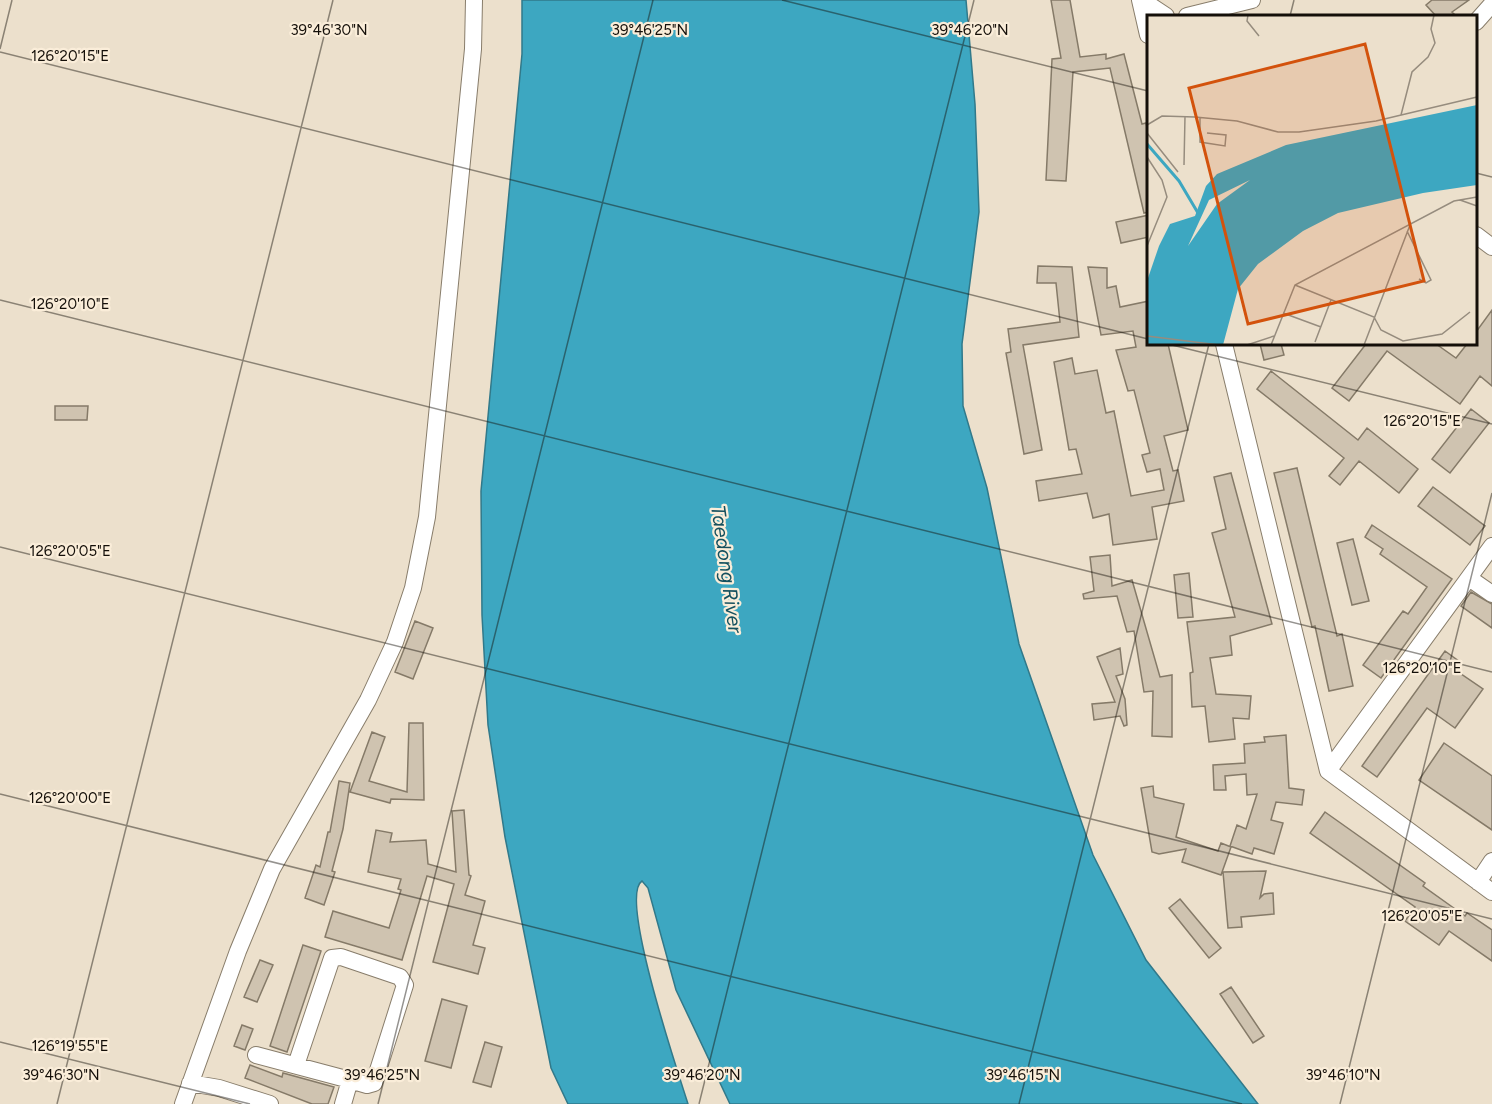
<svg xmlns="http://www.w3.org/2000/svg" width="1492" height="1104" font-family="Figtree,sans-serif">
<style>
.water{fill:#3da7c1;stroke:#31798a;stroke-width:1.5}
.building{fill:#cfc3b0;stroke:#857a68;stroke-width:1.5}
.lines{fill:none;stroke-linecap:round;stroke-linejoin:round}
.minor-casing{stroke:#887d6b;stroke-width:18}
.minor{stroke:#fff;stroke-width:16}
.ticks{fill:none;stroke:#140f09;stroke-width:1.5;stroke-opacity:0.45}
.labels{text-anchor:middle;stroke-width:4.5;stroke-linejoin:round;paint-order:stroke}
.water-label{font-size:20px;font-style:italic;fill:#15505e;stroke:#faedd9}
.inset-river{fill:none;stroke:#3da7c1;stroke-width:3}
.inset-road{fill:none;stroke:#968c7e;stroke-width:1.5}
.view{fill:#d3520c;fill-opacity:0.15;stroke:#d3520c;stroke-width:3}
.inset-edge{fill:none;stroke:#140f09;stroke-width:3}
.ticks-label{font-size:15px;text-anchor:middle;fill:#140f09;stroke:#faedd9;stroke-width:4.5;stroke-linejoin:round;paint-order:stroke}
</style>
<rect width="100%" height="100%" fill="#ece0cc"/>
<path class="water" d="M 522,0 L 966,0 L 975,104 L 979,212 L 962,344 L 963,406 L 987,488 L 1019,644 L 1093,855 L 1146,960 L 1258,1104 L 730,1104 L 676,990 L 648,888 L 642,881 C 618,896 679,1075 688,1104 L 568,1104 L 551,1068 L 505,837 L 488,725 L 482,615 L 481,491 L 522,54 Z"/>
<path class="building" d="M 1051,0 L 1070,0 L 1080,57 L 1106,54 L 1106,59 L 1124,54 L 1142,124 L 1146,123 L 1149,135 L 1149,212 L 1144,213 L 1110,68 L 1073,72 L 1066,181 L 1046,180 L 1052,59 L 1061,58 Z
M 1432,0 L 1469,0 L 1452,12 L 1456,16 L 1436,16 L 1426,5 Z
M 1149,215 L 1149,237 L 1121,243 L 1116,222 Z
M 1038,266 L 1072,267 L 1079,337 L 1023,345 L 1042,450 L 1024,454 L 1006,353 L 1011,352 L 1008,329 L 1060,322 L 1056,283 L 1037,283 Z
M 1088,267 L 1107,268 L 1107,288 L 1116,286 L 1120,307 L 1149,301 L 1149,344 L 1168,344 L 1188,430 L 1164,436 L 1173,471 L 1178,470 L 1184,501 L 1152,507 L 1157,539 L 1113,545 L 1109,514 L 1093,518 L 1087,493 L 1039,501 L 1036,481 L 1082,474 L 1076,449 L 1069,450 L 1054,362 L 1072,358 L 1075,374 L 1097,370 L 1106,413 L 1114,411 L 1131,496 L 1164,490 L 1160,469 L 1147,472 L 1142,455 L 1150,453 L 1134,390 L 1128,391 L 1116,350 L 1136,347 L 1133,331 L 1101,335 Z
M 1492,310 L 1492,386 L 1480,376 L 1460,404 L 1387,351 L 1349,401 L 1332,388 L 1366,344 L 1436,344 L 1456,358 L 1467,344 L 1476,344 L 1476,332 Z
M 1260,344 L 1281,344 L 1284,355 L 1264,360 Z
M 1271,371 L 1358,440 L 1367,428 L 1418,469 L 1399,493 L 1359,461 L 1340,485 L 1329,476 L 1344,458 L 1257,389 Z
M 55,406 L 88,406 L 87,420 L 55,420 Z
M 1471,409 L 1489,423 L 1450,473 L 1432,459 Z
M 1297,468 L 1337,636 L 1342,634 L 1353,686 L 1329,691 L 1315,626 L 1312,627 L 1274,473 Z
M 1231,473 L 1272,624 L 1230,636 L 1232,655 L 1210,658 L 1216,694 L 1251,696 L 1249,719 L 1233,718 L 1235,739 L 1209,742 L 1205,706 L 1192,707 L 1190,673 L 1193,672 L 1187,622 L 1235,617 L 1212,533 L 1226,529 L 1214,477 Z
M 1433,487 L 1485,526 L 1470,545 L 1418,506 Z
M 1372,525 L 1452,579 L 1381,678 L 1363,665 L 1403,611 L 1408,614 L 1427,587 L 1380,554 L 1383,549 L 1365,537 Z
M 1353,539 L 1369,601 L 1352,605 L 1337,543 Z
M 1110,555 L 1112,586 L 1132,580 L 1160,677 L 1172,675 L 1172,737 L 1152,736 L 1153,691 L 1144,692 L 1134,631 L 1127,632 L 1117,596 L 1084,599 L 1083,594 L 1094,591 L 1090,557 Z
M 1189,573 L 1193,617 L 1178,618 L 1174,575 Z
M 1471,592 L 1492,604 L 1492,628 L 1461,606 Z
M 415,621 L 433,628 L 413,679 L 395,672 Z
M 1120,648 L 1123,674 L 1116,676 L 1125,699 L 1127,725 L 1124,726 L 1120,716 L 1094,720 L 1092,704 L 1115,702 L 1097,657 Z
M 1445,651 L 1460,662 L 1454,669 L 1483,689 L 1455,728 L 1427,708 L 1377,777 L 1362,766 Z
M 409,723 L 423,723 L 424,800 L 391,799 L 390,803 L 350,792 L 372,732 L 385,737 L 369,781 L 407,792 Z
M 1286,735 L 1289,788 L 1304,790 L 1302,805 L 1276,802 L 1271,820 L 1283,823 L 1274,854 L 1254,848 L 1252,854 L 1230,846 L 1237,825 L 1246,829 L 1257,794 L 1247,795 L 1246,774 L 1225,776 L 1226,790 L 1214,790 L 1213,765 L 1245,763 L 1244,744 L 1265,742 L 1264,737 Z
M 1444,743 L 1492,776 L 1492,830 L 1419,780 Z
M 339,781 L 350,783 L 343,829 L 332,871 L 335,872 L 324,905 L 305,898 L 316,865 L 320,867 L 328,832 L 330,832 Z
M 1153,786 L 1154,797 L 1184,804 L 1176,837 L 1218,851 L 1221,843 L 1231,847 L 1221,875 L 1182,862 L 1186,849 L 1159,854 L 1152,852 L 1141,788 Z
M 464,810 L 469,875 L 471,876 L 465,895 L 485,901 L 473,945 L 485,948 L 478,974 L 433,962 L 454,884 L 427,876 L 402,960 L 325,937 L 333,911 L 389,928 L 401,890 L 398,889 L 401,879 L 368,872 L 376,830 L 392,833 L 390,842 L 426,840 L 428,864 L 456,872 L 452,811 Z
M 1325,812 L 1425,883 L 1423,886 L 1465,916 L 1467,913 L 1492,930 L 1492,961 L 1449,931 L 1439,945 L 1405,921 L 1415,907 L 1310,833 Z
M 1266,871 L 1260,898 L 1264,894 L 1273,893 L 1274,914 L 1241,917 L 1242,927 L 1228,928 L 1223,872 Z
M 1180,899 L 1221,948 L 1209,958 L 1169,908 Z
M 303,945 L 321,951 L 287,1052 L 270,1046 Z
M 260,960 L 273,965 L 257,1002 L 244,997 Z
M 1231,987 L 1264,1036 L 1253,1043 L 1220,994 Z
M 442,999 L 467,1006 L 451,1068 L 425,1061 Z
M 242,1025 L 253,1029 L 245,1050 L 234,1046 Z
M 485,1042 L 502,1047 L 491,1087 L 473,1082 Z
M 250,1065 L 282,1077 L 283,1073 L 334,1087 L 328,1104 L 312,1104 L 245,1078 Z"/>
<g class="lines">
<g class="minor-casing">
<path id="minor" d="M 1140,0 L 1148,35
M 1142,0 L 1166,16
M 1187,16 L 1252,0
M 1476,22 L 1492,4
M 1476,235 L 1492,247
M 1224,344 L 1328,771 L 1492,892
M 1469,578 L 1492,594
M 1328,771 L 1492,546
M 1478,882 L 1492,861
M 256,1055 L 350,1080
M 296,1065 L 332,958 L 341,957 L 400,977 L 405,985 L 374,1083 L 367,1085 L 350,1080 L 343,1104
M 190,1083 L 219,1088 L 270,1104
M 183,1104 L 238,951 L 272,869 L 368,700 L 395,642 L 413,588 L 427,517 L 473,49 L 474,0"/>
</g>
<use href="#minor" class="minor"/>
</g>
<path class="ticks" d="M 782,0 L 1148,91M 1290,16 L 1294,0M 0,49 L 12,0M 0,52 L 1148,339M 1476,173 L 1492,177M 0,300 L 1492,672M 1168,344 L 1492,424M 0,547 L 1492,919M 0,794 L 1242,1104M 0,1042 L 250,1104M 57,1104 L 333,0M 378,1104 L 653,0M 699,1104 L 974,0M 1019,1104 L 1209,344M 1340,1104 L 1492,493"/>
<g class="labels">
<g class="water-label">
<text transform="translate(727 569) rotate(82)" y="7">Taedong River</text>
</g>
</g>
<g transform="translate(1147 15)">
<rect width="330" height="330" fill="#ece0cc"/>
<path d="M 330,90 L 330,170 L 276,178 L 191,198 L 156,216 L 111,249 L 91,274 L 76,330 L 0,330 L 1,263 L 12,231 L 23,209 L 48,201 L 59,171 L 70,159 L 139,130 ZM 103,165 L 70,189 L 41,231 L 62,185 Z" fill="#3da7c1" fill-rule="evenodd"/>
<path class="inset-river" d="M 0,129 L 32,166 L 51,198"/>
<path class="inset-road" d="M 101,0 L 100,6 L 112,21M 254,100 L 265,57 L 281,42 L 288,28 L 284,14 L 287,0M 53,102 L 53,127 L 78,131 L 79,120 L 60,118M 0,110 L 15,101 L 48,102 L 90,106 L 131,117 L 152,117 L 229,106 L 330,82M 0,118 L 31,157M 0,142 L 15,165 L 20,182 L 0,231M 37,150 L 38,101M 313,185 L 330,191M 260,216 L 284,265 L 279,268 L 272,264M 148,270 L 227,302 L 234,315 L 256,326 L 295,319 L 323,297M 136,298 L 174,312M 0,321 L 72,330M 168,327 L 184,285M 100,330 L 127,321M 124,330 L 148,270 L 307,186 L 330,182M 217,330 L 263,210"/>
<path class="view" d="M 218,29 L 277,266 L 101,309 L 42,73 Z"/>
<rect width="330" height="330" class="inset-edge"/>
</g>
<g class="ticks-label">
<text x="329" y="35">39°46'30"N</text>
<text x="650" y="35">39°46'25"N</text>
<text x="970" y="35">39°46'20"N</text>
<text x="70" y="61">126°20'15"E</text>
<text x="70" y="309">126°20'10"E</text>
<text x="1422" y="426">126°20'15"E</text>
<text x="70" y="556">126°20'05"E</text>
<text x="1422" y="673">126°20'10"E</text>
<text x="70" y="803">126°20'00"E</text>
<text x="1422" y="921">126°20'05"E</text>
<text x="70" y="1051">126°19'55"E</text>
<text x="61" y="1080">39°46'30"N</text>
<text x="382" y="1080">39°46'25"N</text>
<text x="702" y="1080">39°46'20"N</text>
<text x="1023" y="1080">39°46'15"N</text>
<text x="1343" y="1080">39°46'10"N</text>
</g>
</svg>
